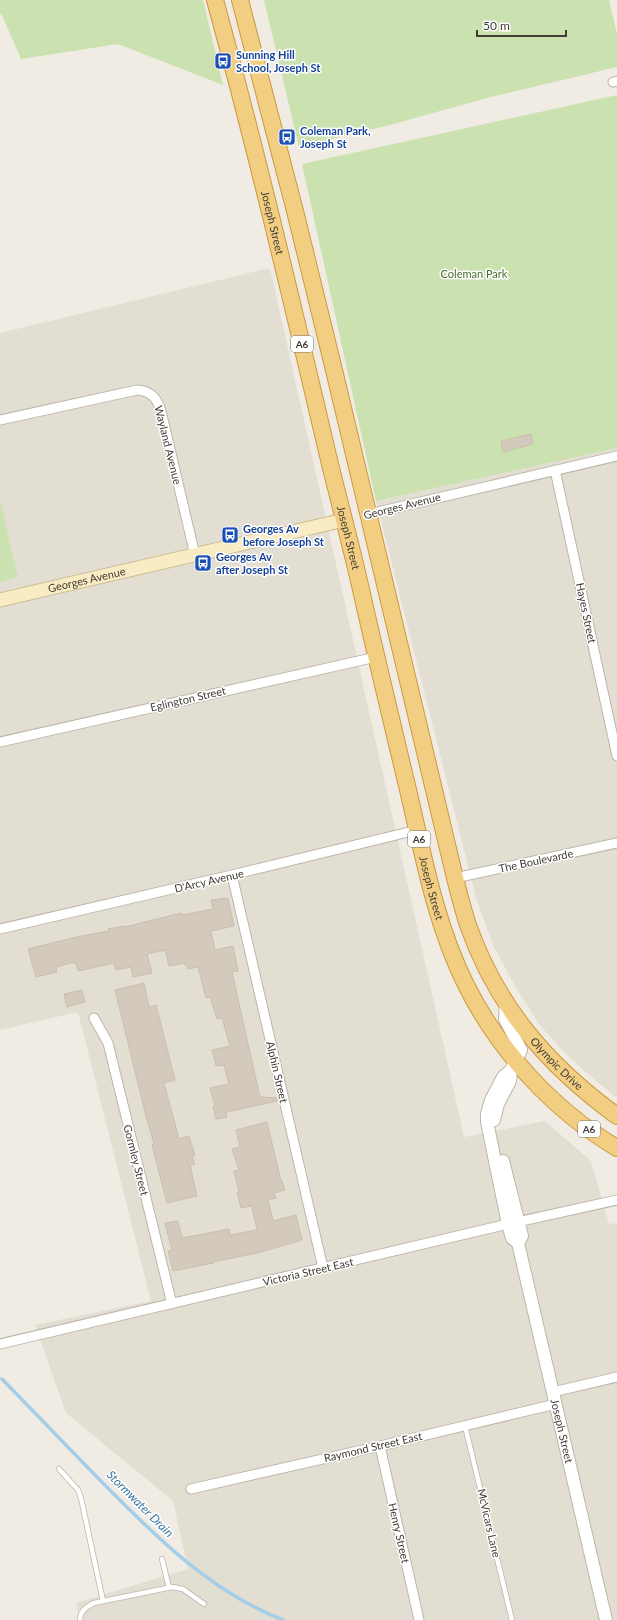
<svg xmlns="http://www.w3.org/2000/svg" width="617" height="1620" font-family="Lato,sans-serif">
<style>
.residential{fill:#e3ded2}
.green{fill:#cbe1af}
.lines{fill:none;stroke-linecap:round;stroke-linejoin:round}
.stream{stroke:#a4cde8;stroke-width:3.5}
.building{fill:#d3cabd;stroke:#cabfae}
.service-casing{stroke:#bdb6aa;stroke-width:6}
.minor-casing{stroke:#bdb6aa;stroke-width:11}
.tertiary-casing{stroke:#bdb6aa;stroke-width:14}
.secondary-casing{stroke:#ccbe96;stroke-width:15}
.trunk-casing{stroke:#cd9840;stroke-width:18}
.service{stroke:#fff;stroke-width:4.5}
.minor{stroke:#fff;stroke-width:9}
.tertiary{stroke:#fff;stroke-width:12}
.secondary{stroke:#f9ecc4;stroke-width:13}
.trunk{stroke:#f2ce83;stroke-width:16}
.labels{text-anchor:middle;stroke-width:3;stroke-linejoin:round;paint-order:stroke}
.shield{fill:#fff;stroke:#7a7671;stroke-width:1}
.shield-label{font-size:10px;font-weight:bold;fill:#413c34}
.transit-label{font-size:11px;font-weight:bold;fill:#164399;stroke:#fff;text-anchor:start}
.street-label{font-size:11px;fill:#413c34;stroke:#fff}
.park-label{font-size:11px;fill:#466c2e;stroke:#fff}
.water-label{font-size:12px;font-style:italic;fill:#3876a2;stroke:#fff}
</style>
<rect width="100%" height="100%" fill="#f0ece3"/>
<path class="residential" d="M 270,268 L 464,1137 L 545,1121 L 591,1161 L 609,1224 L 617,1223 L 617,1620 L 80,1620 L 76,1603 L 188,1569 L 173,1501 L 66,1413 L 35,1325 L 151,1301 L 78,1012 L 0,1030 L 0,333 Z
M 617,448 L 617,1098 L 589,1075 L 561,1049 L 539,1024 L 515,986 L 493,945 L 477,901 L 376,501 Z"/>
<path class="green" d="M 0,0 L 203,0 L 223,85 L 118,44 L 21,59 L 2,15 L 0,14 Z
M 264,0 L 609,0 L 617,34 L 617,67 L 487,98 L 390,125 L 299,147 Z
M 617,95 L 617,448 L 376,501 L 302,164 Z
M 0,500 L 18,577 L 0,582 Z"/>
<g class="lines">
<path class="stream" d="M 2,1379 C 33,1411 64,1443 95,1475 C 150,1531 208,1591 283,1620"/>
</g>
<path class="building" d="M 531,434 L 533,444 L 503,452 L 501,441 Z
M 228,898 L 234,926 L 211,931 L 215,950 L 233,946 L 238,971 L 232,972 L 260,1097 L 278,1098 L 278,1101 L 226,1112 L 227,1117 L 216,1119 L 213,1106 L 215,1106 L 210,1088 L 229,1084 L 224,1065 L 216,1066 L 212,1050 L 230,1046 L 222,1018 L 217,1019 L 210,997 L 206,998 L 198,967 L 188,969 L 187,965 L 185,966 L 185,963 L 169,966 L 165,950 L 147,954 L 152,973 L 133,977 L 131,967 L 116,970 L 114,963 L 78,971 L 75,962 L 56,967 L 57,972 L 36,977 L 28,949 L 81,936 L 109,931 L 108,929 L 125,926 L 125,927 L 181,913 L 182,915 L 213,909 L 211,900 Z
M 144,983 L 149,1007 L 156,1005 L 175,1080 L 164,1083 L 179,1139 L 189,1136 L 195,1156 L 192,1156 L 195,1164 L 190,1165 L 197,1196 L 167,1203 L 152,1145 L 154,1144 L 146,1116 L 115,990 Z
M 82,990 L 85,1002 L 67,1007 L 64,994 Z
M 267,1122 L 281,1181 L 282,1181 L 285,1190 L 274,1193 L 276,1198 L 268,1200 L 273,1221 L 296,1215 L 302,1240 L 261,1252 L 213,1262 L 213,1263 L 173,1271 L 168,1251 L 172,1250 L 165,1223 L 178,1221 L 182,1238 L 229,1229 L 230,1235 L 257,1230 L 252,1207 L 250,1206 L 241,1208 L 237,1192 L 239,1192 L 234,1171 L 239,1170 L 232,1149 L 240,1147 L 236,1130 Z"/>
<g class="lines">
<g class="service-casing">
<path id="service" d="M 465,1426 L 512,1620
M 59,1469 L 78,1490 L 81,1498 L 103,1601
M 162,1559 L 169,1588
M 80,1620 C 80,1611 86,1607 94,1603 L 172,1587 L 183,1589 L 204,1604"/>
</g>
<g class="minor-casing">
<path id="minor" d="M 613,82 L 617,81
M 0,420 L 137,390 C 151,391 157,398 161,411 L 195,555
M 555,470 L 617,756
M 369,514 L 617,456
M 0,742 L 376,657
M 232,875 L 323,1268
M 455,878 L 617,843
M 0,929 L 232,875 L 417,830
M 94,1018 L 108,1043 L 172,1304
M 0,1344 L 508,1224 L 617,1200
M 553,1392 L 617,1377
M 380,1446 L 419,1620
M 191,1489 L 380,1446 L 556,1404"/>
</g>
<g class="tertiary-casing">
<g id="tertiary">
<path id="s1" d="M 506,1002 L 505,1019 L 521,1050 L 511,1070 L 503,1077 L 491,1100 L 487,1114 L 487,1122 L 508,1224 L 512,1238 L 518,1243 L 606,1620"/>
<path d="M 494,1120 L 498,1104 L 510,1081 L 511,1070"/>
<path d="M 503,1161 L 522,1236 L 518,1243"/>
</g>
</g>
<g class="secondary-casing">
<g id="secondary">
<path id="s2" d="M 0,600 L 344,520"/>
</g>
</g>
<g class="trunk-casing">
<g id="trunk">
<path id="s3" d="M 215,0 C 257,153 293,306 329,460 C 340,505 352,549 362,594 C 377,661 393,727 409,794 C 424,859 436,925 466,985 C 499,1051 553,1110 617,1148"/>
<path id="s4" d="M 240,0 L 295,211 L 333,366 L 455,878 C 459,894 463,910 468,925 C 497,1007 547,1065 617,1116"/>
</g>
</g>
<use href="#service" class="service"/>
<use href="#minor" class="minor"/>
<use href="#tertiary" class="tertiary"/>
<use href="#secondary" class="secondary"/>
<use href="#trunk" class="trunk"/>
</g>
<defs>
<g id="bus-square" transform="scale(0.9)"><rect x="-9" y="-9" width="18" height="18" rx="4" fill="#1a4fb4" stroke="#fff"/><path d="M-5-6H5V4H4V6H2V4H-2V6H-4V4H-5ZM-3.5-4V0h7V-4ZM-3.5 1.2v1.5H-2V1.2ZM2 1.2v1.5H3.5V1.2Z" fill="#fff"/></g>
</defs>
<g fill-rule="evenodd">
<use href="#bus-square" x="223" y="61"/>
<use href="#bus-square" x="287" y="137"/>
<use href="#bus-square" x="230" y="535"/>
<use href="#bus-square" x="203" y="563"/>
</g>
<g class="labels">
<g class="shield">
<rect x="291" y="336" width="22" height="16" rx="3"/>
<rect x="408" y="831" width="22" height="16" rx="3"/>
<rect x="578" y="1121" width="22" height="16" rx="3"/>
</g>
<g class="shield-label">
<text x="302" y="348">A6</text>
<text x="419" y="843">A6</text>
<text x="589" y="1133">A6</text>
</g>
<g class="transit-label">
<text x="236" y="59">Sunning Hill<tspan x="236" dy="13">School, Joseph St</tspan></text>
<text x="300" y="135">Coleman Park,<tspan x="300" dy="13">Joseph St</tspan></text>
<text x="243" y="533">Georges Av<tspan x="243" dy="13">before Joseph St</tspan></text>
<text x="216" y="561">Georges Av<tspan x="216" dy="13">after Joseph St</tspan></text>
</g>
<g class="street-label">
<text dy="4" stroke="none"><textPath href="#s3" startOffset="230">Joseph Street</textPath></text>
<text transform="translate(168 445) rotate(76)" y="4">Wayland Avenue</text>
<text transform="translate(402 506) rotate(-14)" y="4">Georges Avenue</text>
<text dy="4" stroke="none"><textPath href="#s3" startOffset="554">Joseph Street</textPath></text>
<text dy="4" stroke="none"><textPath href="#s2" startOffset="89">Georges Avenue</textPath></text>
<text transform="translate(586 613) rotate(78)" y="4">Hayes Street</text>
<text transform="translate(188 699) rotate(-13)" y="4">Eglington Street</text>
<text transform="translate(536 861) rotate(-12)" y="4">The Boulevarde</text>
<text transform="translate(209 881) rotate(-13)" y="4">D'Arcy Avenue</text>
<text dy="4" stroke="none"><textPath href="#s3" startOffset="914">Joseph Street</textPath></text>
<text dy="4" stroke="none"><textPath href="#s4" startOffset="1119">Olympic Drive</textPath></text>
<text transform="translate(277 1072) rotate(77)" y="4">Alphin Street</text>
<text transform="translate(136 1160) rotate(76)" y="4">Gormley Street</text>
<text transform="translate(308 1272) rotate(-13)" y="4">Victoria Street East</text>
<text dy="4" stroke="none"><textPath href="#s1" startOffset="453">Joseph Street</textPath></text>
<text transform="translate(373 1447) rotate(-13)" y="4">Raymond Street East</text>
<text transform="translate(489 1523) rotate(77)" y="4">McVicars Lane</text>
<text transform="translate(399 1533) rotate(77)" y="4">Henry Street</text>
</g>
<g class="park-label">
<text x="474" y="278">Coleman Park</text>
</g>
<g class="water-label">
<text transform="translate(140 1504) rotate(45)" y="4">Stormwater Drain</text>
</g>
</g>
<path d="M477 30v6h89v-6" fill="none" stroke="#413c34" stroke-width="2"/>
<text x="483" y="30" font-size="12" fill="#413c34" stroke="#ffffff" stroke-width="3" paint-order="stroke">50 m</text>
</svg>
